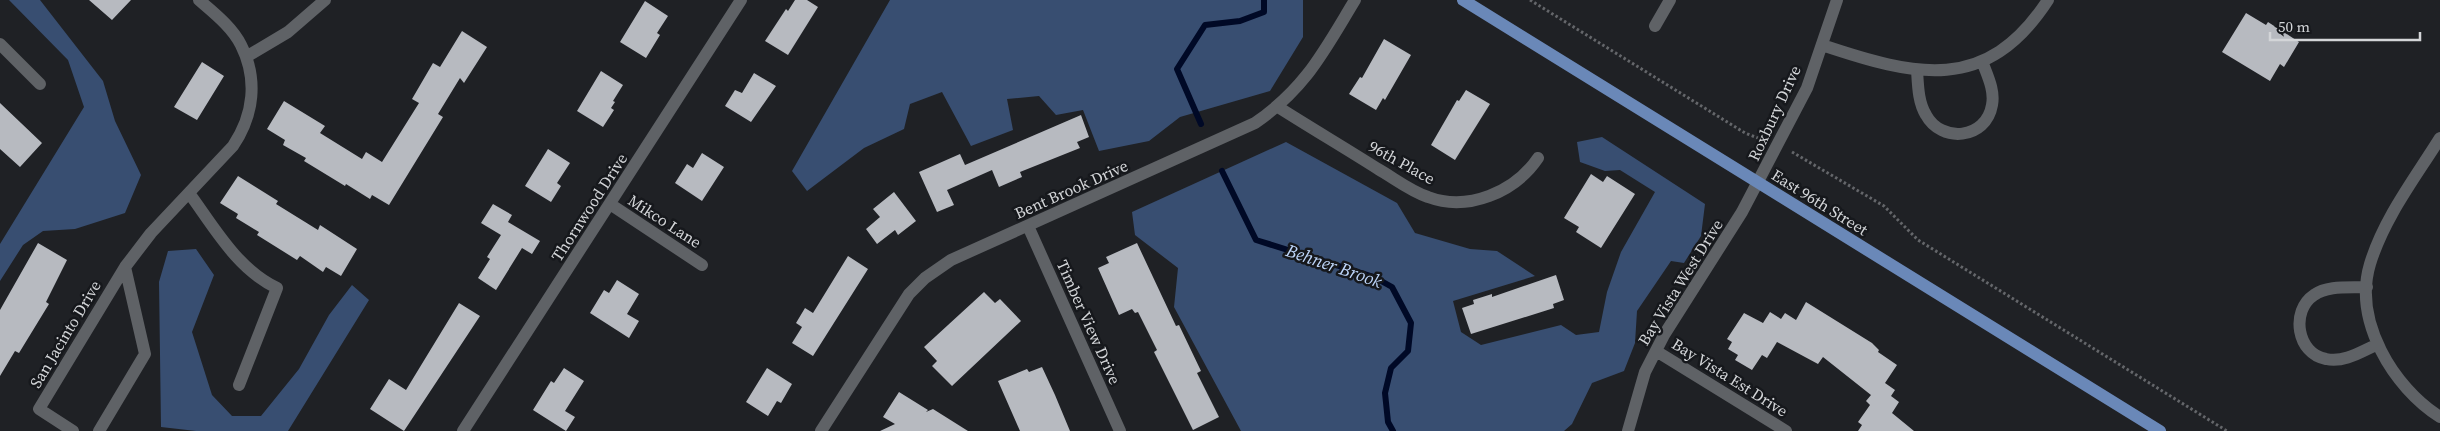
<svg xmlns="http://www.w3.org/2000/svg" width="2440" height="431" font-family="'Source Serif 4',serif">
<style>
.forest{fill:#384e71}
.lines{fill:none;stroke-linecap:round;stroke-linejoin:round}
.stream{stroke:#000926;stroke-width:6}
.building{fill:#b7bac0}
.path{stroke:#64666a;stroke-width:3;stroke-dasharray:2.5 2.5;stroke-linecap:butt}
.minor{stroke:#5f6266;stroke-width:12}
.major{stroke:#6a88b8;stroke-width:12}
.labels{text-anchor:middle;stroke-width:5;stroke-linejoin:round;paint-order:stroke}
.street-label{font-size:16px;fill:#d3d5d8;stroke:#16181c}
.water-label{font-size:18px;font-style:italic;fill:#bed6fa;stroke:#16181c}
</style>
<rect width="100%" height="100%" fill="#1f2125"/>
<path class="forest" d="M 9,0 L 40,0 L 103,81 L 115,121 L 141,175 L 125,213 L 75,229 L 43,231 L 23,245 L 0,281 L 0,244 L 84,107 L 68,60 Z
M 890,0 L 1303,0 L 1303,37 L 1270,91 L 1180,117 L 1149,141 L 1099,151 L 1083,110 L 1056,115 L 1039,96 L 1007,99 L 1013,130 L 971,146 L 942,92 L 910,104 L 904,129 L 864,148 L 807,191 L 792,171 Z
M 1602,137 L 1705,204 L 1701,236 L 1684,263 L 1671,261 L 1637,311 L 1635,343 L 1624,371 L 1592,383 L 1572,424 L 1564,431 L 1241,431 L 1174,307 L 1178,268 L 1135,235 L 1132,212 L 1286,142 L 1397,203 L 1415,233 L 1470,249 L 1497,251 L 1535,276 L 1453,301 L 1461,332 L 1481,345 L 1561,325 L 1576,335 L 1599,332 L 1607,292 L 1621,252 L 1655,192 L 1620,170 L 1605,171 L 1580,162 L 1577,142 Z
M 196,249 L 214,275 L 192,332 L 212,395 L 232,416 L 261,416 L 299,369 L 329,315 L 352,285 L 369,300 L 288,431 L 196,431 L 161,427 L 159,282 L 168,251 Z"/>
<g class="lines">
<path class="stream" d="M 1201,124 L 1177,69 L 1205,25 L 1240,21 L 1264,12 L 1264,0
M 1222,171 L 1256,240 L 1374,277 L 1392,287 L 1411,323 L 1408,351 L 1391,368 L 1385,393 L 1388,422 L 1393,431"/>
</g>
<path class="building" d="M 89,0 L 131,0 L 112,20 Z
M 795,0 L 807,0 L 818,7 L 788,55 L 765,41 L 786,9 L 788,11 Z
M 645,1 L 668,16 L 657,33 L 660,35 L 646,58 L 620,42 Z
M 2246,13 L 2266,25 L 2268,22 L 2299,42 L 2284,67 L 2280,64 L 2270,81 L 2222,52 Z
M 462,31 L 487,47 L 464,83 L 460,78 L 438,114 L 443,117 L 389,205 L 372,195 L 370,199 L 346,184 L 345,186 L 304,161 L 306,158 L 283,145 L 285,140 L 267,129 L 284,101 L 325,126 L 320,133 L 362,159 L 366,152 L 382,162 L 419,103 L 412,99 L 433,63 L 440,67 Z
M 1384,39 L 1411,55 L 1385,100 L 1383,98 L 1376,110 L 1349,94 L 1360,77 L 1362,78 Z
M 202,62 L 224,76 L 197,120 L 174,107 Z
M 601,71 L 623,85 L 613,101 L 615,102 L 611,108 L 614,110 L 603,127 L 577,111 Z
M 754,73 L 776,86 L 751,122 L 725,106 L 735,90 L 742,93 Z
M 1466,90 L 1490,104 L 1455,160 L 1431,145 L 1457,100 L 1459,101 Z
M 0,103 L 42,143 L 20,167 L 0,149 Z
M 1081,115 L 1089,137 L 1077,142 L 1080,148 L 1020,172 L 1022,177 L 999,187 L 992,170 L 947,190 L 954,205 L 937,212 L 919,172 L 960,154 L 965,165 Z
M 548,149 L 570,163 L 557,183 L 561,186 L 551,202 L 525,186 Z
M 702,153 L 724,167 L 702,201 L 675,183 L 687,164 L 693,168 Z
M 1591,174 L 1603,182 L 1607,176 L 1635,194 L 1601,248 L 1576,232 L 1579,227 L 1564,218 Z
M 238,176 L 278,201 L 276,204 L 318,230 L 320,225 L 357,249 L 341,276 L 326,267 L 323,272 L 300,256 L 297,260 L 257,235 L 259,232 L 236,218 L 238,214 L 220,203 Z
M 894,192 L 916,221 L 898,235 L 895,230 L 877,244 L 866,229 L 880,217 L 873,209 Z
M 493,204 L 512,215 L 508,222 L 540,241 L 532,254 L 522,248 L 496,290 L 478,278 L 490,259 L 487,257 L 501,235 L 481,223 Z
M 38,243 L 67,260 L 46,302 L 49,304 L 19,353 L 15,351 L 0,376 L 0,310 Z
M 1137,243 L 1176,326 L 1179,325 L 1201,371 L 1197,373 L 1219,417 L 1193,430 L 1154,352 L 1157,350 L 1138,312 L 1135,313 L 1132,309 L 1119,315 L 1098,268 L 1109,263 L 1106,257 Z
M 848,256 L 868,269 L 813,356 L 792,343 L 802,327 L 796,323 L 805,308 L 813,313 Z
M 1556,275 L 1564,300 L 1553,304 L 1554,308 L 1471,334 L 1462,308 L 1474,304 L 1473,300 L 1492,294 L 1492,297 Z
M 617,280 L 639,294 L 627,314 L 639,321 L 629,338 L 590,313 L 604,290 L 609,293 Z
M 984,292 L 995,303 L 1000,299 L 1021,321 L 952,386 L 932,366 L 937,361 L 924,347 Z
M 1806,302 L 1872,343 L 1879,350 L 1878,352 L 1897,365 L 1885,383 L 1895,390 L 1891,396 L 1899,402 L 1892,413 L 1914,431 L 1858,431 L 1862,425 L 1858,422 L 1870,405 L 1866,401 L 1871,395 L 1823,357 L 1818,364 L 1777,342 L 1767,358 L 1762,355 L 1752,370 L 1735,360 L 1738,355 L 1728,349 L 1732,342 L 1727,339 L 1744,313 L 1763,323 L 1770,312 L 1781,319 L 1785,313 L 1796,320 Z
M 459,303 L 480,316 L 404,431 L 370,409 L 389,379 L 406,390 Z
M 1042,367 L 1055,395 L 1070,431 L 1020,431 L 998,381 L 1027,369 L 1029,372 Z
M 564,368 L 584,381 L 565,411 L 575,417 L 566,431 L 533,410 L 551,381 L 554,383 Z
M 767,368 L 792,384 L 781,403 L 777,401 L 768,416 L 746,402 Z
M 899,392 L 928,410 L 926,412 L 933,409 L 968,431 L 880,431 L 895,424 L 883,417 Z"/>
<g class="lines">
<path class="path" d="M 1530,0 L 1745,133 L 1763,140
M 1792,152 L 1884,206 L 1918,240 L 2227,431"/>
<path class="minor" d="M 1655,26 L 1670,0
M 0,44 L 40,84
M 1822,45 C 1915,76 1986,95 2048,0
M 246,57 L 288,32 L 325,0
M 1917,70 C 1918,85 1918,102 1926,115 C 1941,143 1986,140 1992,105 C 1995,90 1987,75 1982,61
M 1278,107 C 1311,128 1345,148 1378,169 C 1394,178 1410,191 1428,197 C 1468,212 1515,192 1538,158
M 2440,138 C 2415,178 2384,218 2370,264 C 2353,321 2393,387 2440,417
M 189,193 C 214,227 237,269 277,288 L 239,385
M 610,204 L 702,265
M 1028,226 L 1120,431
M 125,267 L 151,233 L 233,146 C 254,115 258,79 241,45 C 232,27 214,13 199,0
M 2367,287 C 2350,288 2328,285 2314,295 C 2290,311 2297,354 2326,359 C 2345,363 2362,351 2378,344
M 1656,351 L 1786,431
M 73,431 L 39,409 L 125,267 L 145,354 L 99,431
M 463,431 L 741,0
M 821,431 L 909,294 L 925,278 L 951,260 L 1255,123 C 1306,88 1324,51 1355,0
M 1628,431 L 1645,372 L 1664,335 L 1742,212 L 1807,88 L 1837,0"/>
<path class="major" d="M 1463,0 L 2160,431"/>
</g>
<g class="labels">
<g class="street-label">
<text transform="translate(1774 113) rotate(-65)" y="6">Roxbury Drive</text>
<text transform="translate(1402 162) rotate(29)" y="6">96th Place</text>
<text transform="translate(1071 189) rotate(-24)" y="6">Bent Brook Drive</text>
<text transform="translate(1820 202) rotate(32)" y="6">East 96th Street</text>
<text transform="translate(589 207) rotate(-57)" y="6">Thornwood Drive</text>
<text transform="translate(665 221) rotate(33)" y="6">Mikco Lane</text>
<text transform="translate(1680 282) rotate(-58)" y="6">Bay Vista West Drive</text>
<text transform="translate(1089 322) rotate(66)" y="6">Timber View Drive</text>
<text transform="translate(65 334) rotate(-59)" y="6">San Jacinto Drive</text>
<text transform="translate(1730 377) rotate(32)" y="6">Bay Vista Est Drive</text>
</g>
<g class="water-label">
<text transform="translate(1334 266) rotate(19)" y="6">Behner Brook</text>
</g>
</g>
<path d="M2270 32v8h150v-8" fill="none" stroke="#d3d5d8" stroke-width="2.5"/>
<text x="2278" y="32" font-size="15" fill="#d3d5d8" stroke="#16181c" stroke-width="4" paint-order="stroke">50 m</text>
</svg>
